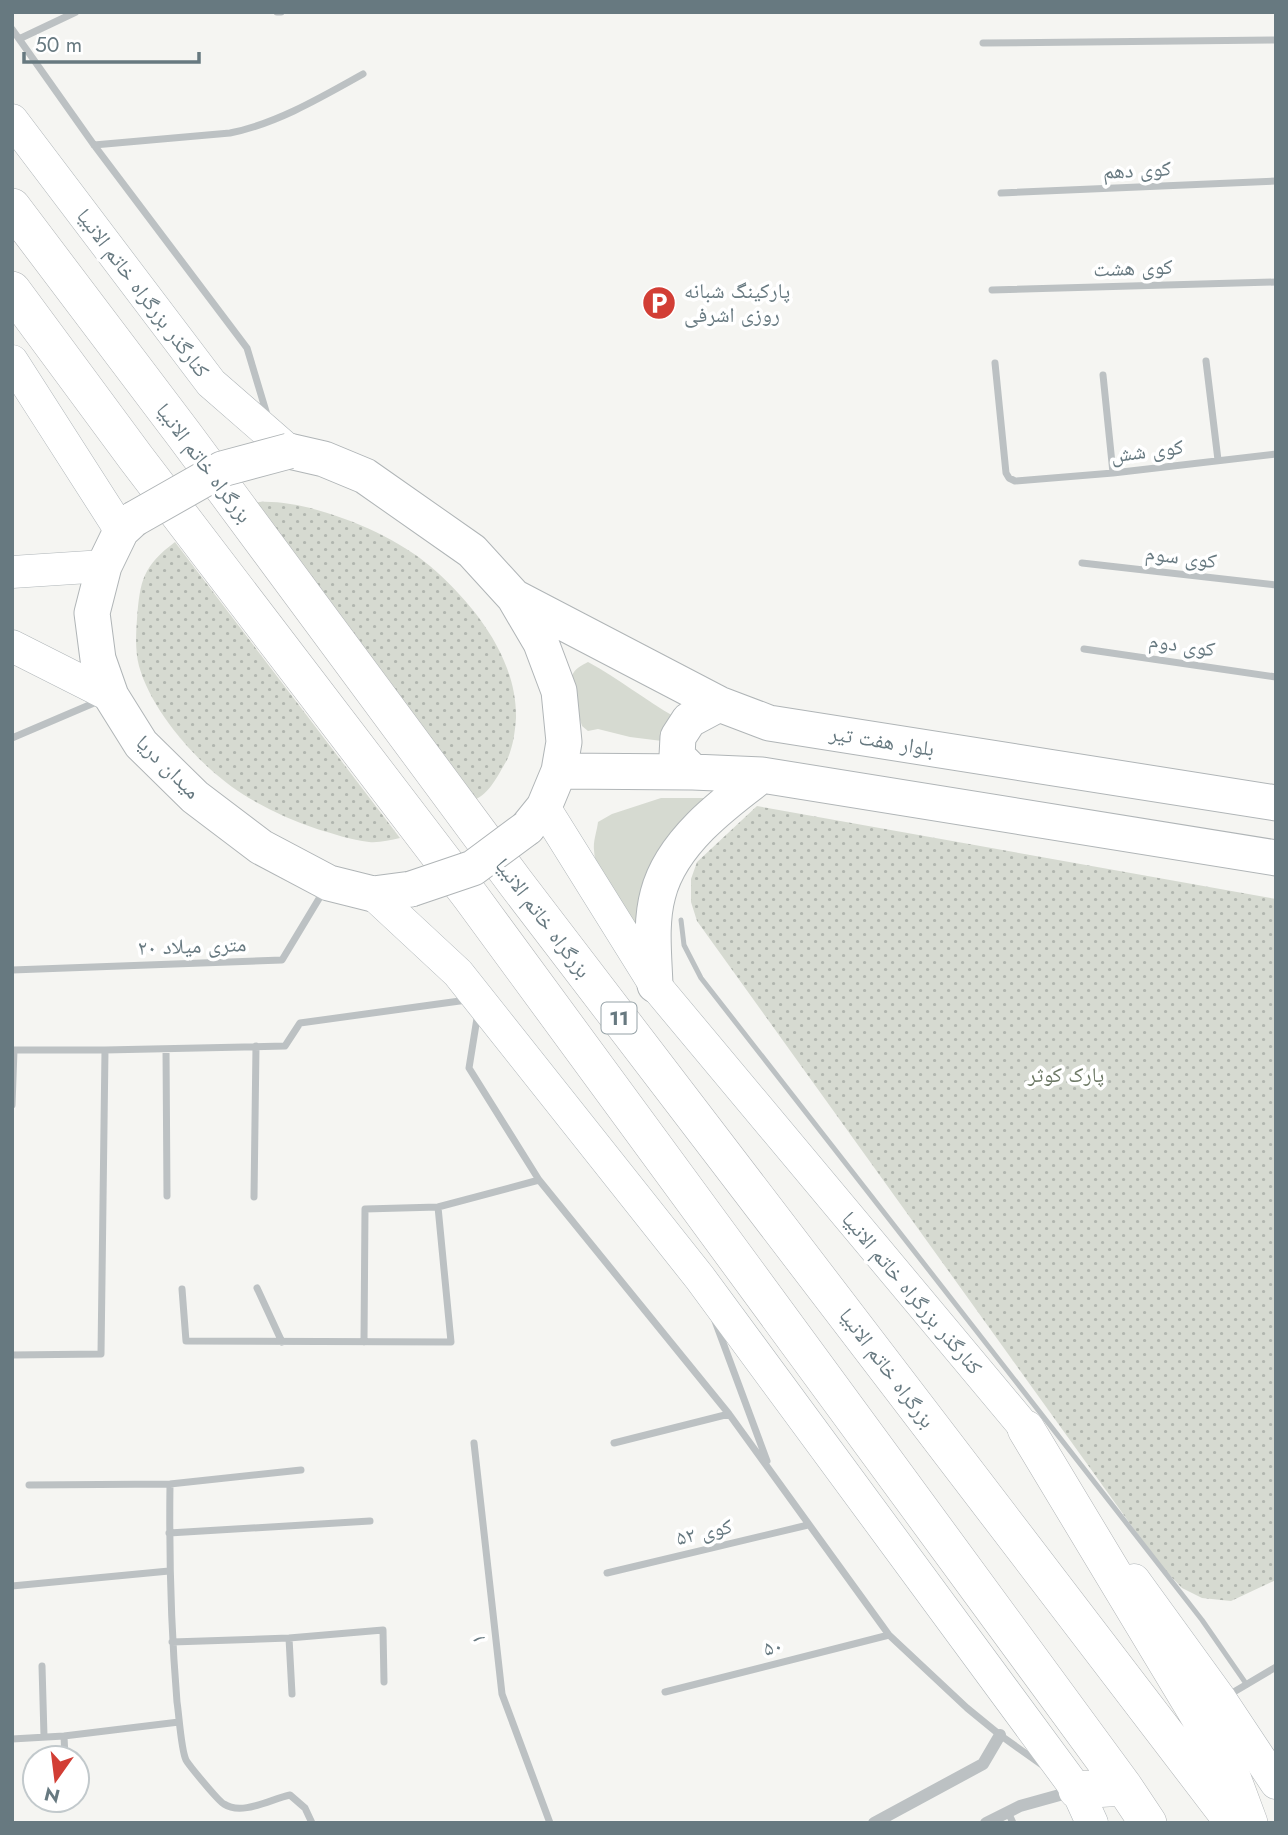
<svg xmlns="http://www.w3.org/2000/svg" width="1288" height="1835" font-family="Jost,'Noto Naskh Arabic',sans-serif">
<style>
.grass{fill:#d6dad1}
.park{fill:url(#park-dots)}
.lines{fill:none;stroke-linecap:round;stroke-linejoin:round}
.secondary-casing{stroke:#afb5b8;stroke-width:33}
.primary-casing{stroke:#b0b5b7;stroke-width:37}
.trunk-casing{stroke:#b0b4b6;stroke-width:38}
.service{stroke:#bcc1c3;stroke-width:5}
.minor{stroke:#bcc1c3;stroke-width:7}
.tertiary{stroke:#bcc1c3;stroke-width:12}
.secondary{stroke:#fff;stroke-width:32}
.primary{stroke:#fff;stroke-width:35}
.trunk{stroke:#fff;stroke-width:37}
.primary-bridge-casing{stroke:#b0b5b7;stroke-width:37;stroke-linecap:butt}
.primary-bridge{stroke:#fff;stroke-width:35}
.labels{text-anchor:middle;stroke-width:7;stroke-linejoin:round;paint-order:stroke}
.shield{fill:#fff;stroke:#95a1a6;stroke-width:2}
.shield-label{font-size:19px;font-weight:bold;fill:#677980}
.street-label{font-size:21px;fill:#677980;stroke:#fff}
.poi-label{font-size:21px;fill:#677980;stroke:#fff;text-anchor:start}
.park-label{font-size:21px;fill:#6c7865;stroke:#fff}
</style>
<defs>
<pattern id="park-dots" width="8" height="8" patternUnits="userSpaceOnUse" patternTransform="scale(1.75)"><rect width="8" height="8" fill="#d6dad1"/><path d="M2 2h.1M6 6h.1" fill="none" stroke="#b1b6af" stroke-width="1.8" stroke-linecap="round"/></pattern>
</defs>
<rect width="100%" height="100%" fill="#f5f5f2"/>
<path class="grass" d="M 588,662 C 618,678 645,700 675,717 L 662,741 L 630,737 L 598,729 L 588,731 L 582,726 C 579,715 568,687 572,676 C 574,669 582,665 588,662 Z
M 661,798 L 711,798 L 636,930 C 622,908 595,876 594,850 C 593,841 597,831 598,822 L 612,814 Z"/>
<path class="park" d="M 259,502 C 309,499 392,533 430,566 C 474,604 517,658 516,718 C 515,732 513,747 507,760 C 499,773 490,794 474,800 L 252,505 Z
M 175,542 L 400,838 C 390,840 379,843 369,842 C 351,840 334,834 317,829 C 294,821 271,811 249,798 C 206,773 153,716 139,666 C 135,651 136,634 137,619 C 140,580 143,566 175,542 Z
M 757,806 L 1276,899 L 1276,1580 L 1231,1601 L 1202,1598 L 1182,1588 L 1159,1564 L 697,921 L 691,902 L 691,879 L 697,862 Z"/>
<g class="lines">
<g class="secondary-casing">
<path id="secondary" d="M 12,120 L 211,383 L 289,451
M 12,361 L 121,531
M 12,572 L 104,566
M 12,646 L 111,696
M 544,807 L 655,985 L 1026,1429 L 1041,1450
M 373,894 L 458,973 L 700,1278 L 1077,1790 L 1092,1823
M 1134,1580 L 1221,1700 L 1276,1783"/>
</g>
<g class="primary-casing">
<path id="primary" d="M 289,451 L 324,459 L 365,476 L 472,551 L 514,597 L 541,643 L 559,691 L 564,742 L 559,771 L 544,807 L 527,828
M 134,519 L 121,531 L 104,566 L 92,613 L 98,659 L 111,696 L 141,744 L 195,797 L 261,847 L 329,883 L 373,894 L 411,889
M 514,597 L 719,704 L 769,723 L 1276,803
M 559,771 L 693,772 L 762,775 L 1276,858
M 693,772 L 677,756 L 678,737 L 689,720 L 719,704
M 655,985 C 654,956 650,923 658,894 C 671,843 723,804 762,775"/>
</g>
<g class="trunk-casing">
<path id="trunk" d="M 12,207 L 185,436 L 515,882 L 1234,1823
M 12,290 L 136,458 L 471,897 L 1124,1787 L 1148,1823
M 1026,1429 L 1226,1761 L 1249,1823
M 1077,1790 L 1124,1787"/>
</g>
<path class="service" d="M 681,920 L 684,945 L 701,978 L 1202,1620 L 1247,1685"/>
<path class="minor" d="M 277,12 L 281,12
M 12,29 L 94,145 L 247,348 L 268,418
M 19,39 L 76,12
M 983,43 L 1276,40
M 94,145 L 230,133 C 276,124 322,97 363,74
M 1001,193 L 1276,181
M 992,290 L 1276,282
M 1206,361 L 1218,460
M 995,363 L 1006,473 L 1009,478 L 1015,481 L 1113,473 L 1276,454
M 1103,375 L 1113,473
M 1082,563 L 1276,585
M 1084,649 L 1276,677
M 12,738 L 101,700
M 12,970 L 282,960 L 323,892
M 478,1012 L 469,1068 L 539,1180 L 729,1414 L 889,1635 L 967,1708 L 1000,1735 L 1042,1765
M 166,1049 L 167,1196
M 12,1105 L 14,1050 L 105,1050 L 285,1046 L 300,1023 L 467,1000
M 254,1197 L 256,1046
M 257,1288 L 282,1342
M 182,1289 L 186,1341 L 451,1342 L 438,1207
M 715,1321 L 767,1461
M 364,1342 L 365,1209 L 438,1207 L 539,1180
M 12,1355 L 101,1354 L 105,1050
M 474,1443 L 502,1694 L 550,1823
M 614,1443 L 729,1414
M 170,1484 C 169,1557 171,1629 177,1702 C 179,1714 181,1750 186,1760 C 188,1764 219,1802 224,1804 C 242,1816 271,1799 290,1795 L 305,1808 L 312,1823
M 29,1485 L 170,1484 L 301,1470
M 169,1533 L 370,1521
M 607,1573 L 808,1525
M 12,1586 L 169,1571
M 289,1638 L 292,1694
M 172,1642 L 289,1638 L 383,1630 L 384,1682
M 42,1666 L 44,1736
M 665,1692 L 889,1635
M 1227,1696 L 1276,1667
M 64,1736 L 65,1758
M 12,1739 L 64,1736 L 179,1722
M 1008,1812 L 1013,1823"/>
<path class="tertiary" d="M 874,1823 L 983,1764 L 1000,1735
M 986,1823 L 1020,1806 L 1074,1791"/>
<use href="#secondary" class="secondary"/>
<use href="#primary" class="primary"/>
<use href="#trunk" class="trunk"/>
<g class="primary-bridge-casing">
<path id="primary-bridge" d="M 134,519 L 222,469 L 289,451
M 411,889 L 473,868 L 527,828"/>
</g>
<use href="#primary-bridge" class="primary-bridge"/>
</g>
<defs>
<g id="parking-disc" transform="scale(1.75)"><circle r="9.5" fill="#d23e35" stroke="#fff"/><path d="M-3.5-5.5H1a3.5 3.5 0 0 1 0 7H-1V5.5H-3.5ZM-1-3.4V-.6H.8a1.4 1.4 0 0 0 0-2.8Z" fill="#fff"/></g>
</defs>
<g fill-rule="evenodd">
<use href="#parking-disc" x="659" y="303"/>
</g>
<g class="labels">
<rect class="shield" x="601.5" y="1002.5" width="35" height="31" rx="5"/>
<g class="shield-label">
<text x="619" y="1025">11</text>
</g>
<g class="street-label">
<text transform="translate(1137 170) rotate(-3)" y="7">کوی دهم</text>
<text transform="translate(1133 268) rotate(-2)" y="7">کوی هشت</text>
<text transform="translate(143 293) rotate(53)" y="7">کنارگذر بزرگراه خاتم الانبیا</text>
<text transform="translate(1147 451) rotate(-7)" y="7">کوی شش</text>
<text transform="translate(204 463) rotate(53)" y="7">بزرگراه خاتم الانبیا</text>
<text transform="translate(1181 557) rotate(7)" y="7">کوی سوم</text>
<text transform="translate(1182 645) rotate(8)" y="7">کوی دوم</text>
<text transform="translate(882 741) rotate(9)" y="7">بلوار هفت تیر</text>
<text transform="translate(168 767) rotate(45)" y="7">میدان دریا</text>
<text transform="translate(543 918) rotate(53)" y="7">بزرگراه خاتم الانبیا</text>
<text transform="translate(192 946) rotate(-2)" y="7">۲۰ متری میلاد</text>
<text transform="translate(912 1293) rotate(50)" y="7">کنارگذر بزرگراه خاتم الانبیا</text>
<text transform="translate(887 1368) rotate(53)" y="7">بزرگراه خاتم الانبیا</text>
<text transform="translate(704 1532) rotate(-13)" y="7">کوی ۵۲</text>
<text transform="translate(478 1639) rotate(-96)" y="7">۱</text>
<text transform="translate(773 1647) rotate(-14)" y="7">۵۰</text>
</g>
<g class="poi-label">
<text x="684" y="298">پارکینگ شبانه<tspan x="684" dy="24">روزی اشرفی</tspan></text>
</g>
<g class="park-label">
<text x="1066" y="1082">پارک کوثر</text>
</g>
</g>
<rect width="1288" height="1835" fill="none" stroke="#677980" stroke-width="28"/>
<g transform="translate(56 1779) rotate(194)"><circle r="33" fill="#ffffff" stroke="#c2c9cc" stroke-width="2"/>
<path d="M0-5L12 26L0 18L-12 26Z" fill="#d23e35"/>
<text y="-10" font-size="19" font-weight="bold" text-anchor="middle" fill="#677980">N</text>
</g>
<path d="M24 52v10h175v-10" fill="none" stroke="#677980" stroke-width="3.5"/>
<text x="35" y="52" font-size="21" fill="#677980" stroke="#ffffff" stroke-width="5" paint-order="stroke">50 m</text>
</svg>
